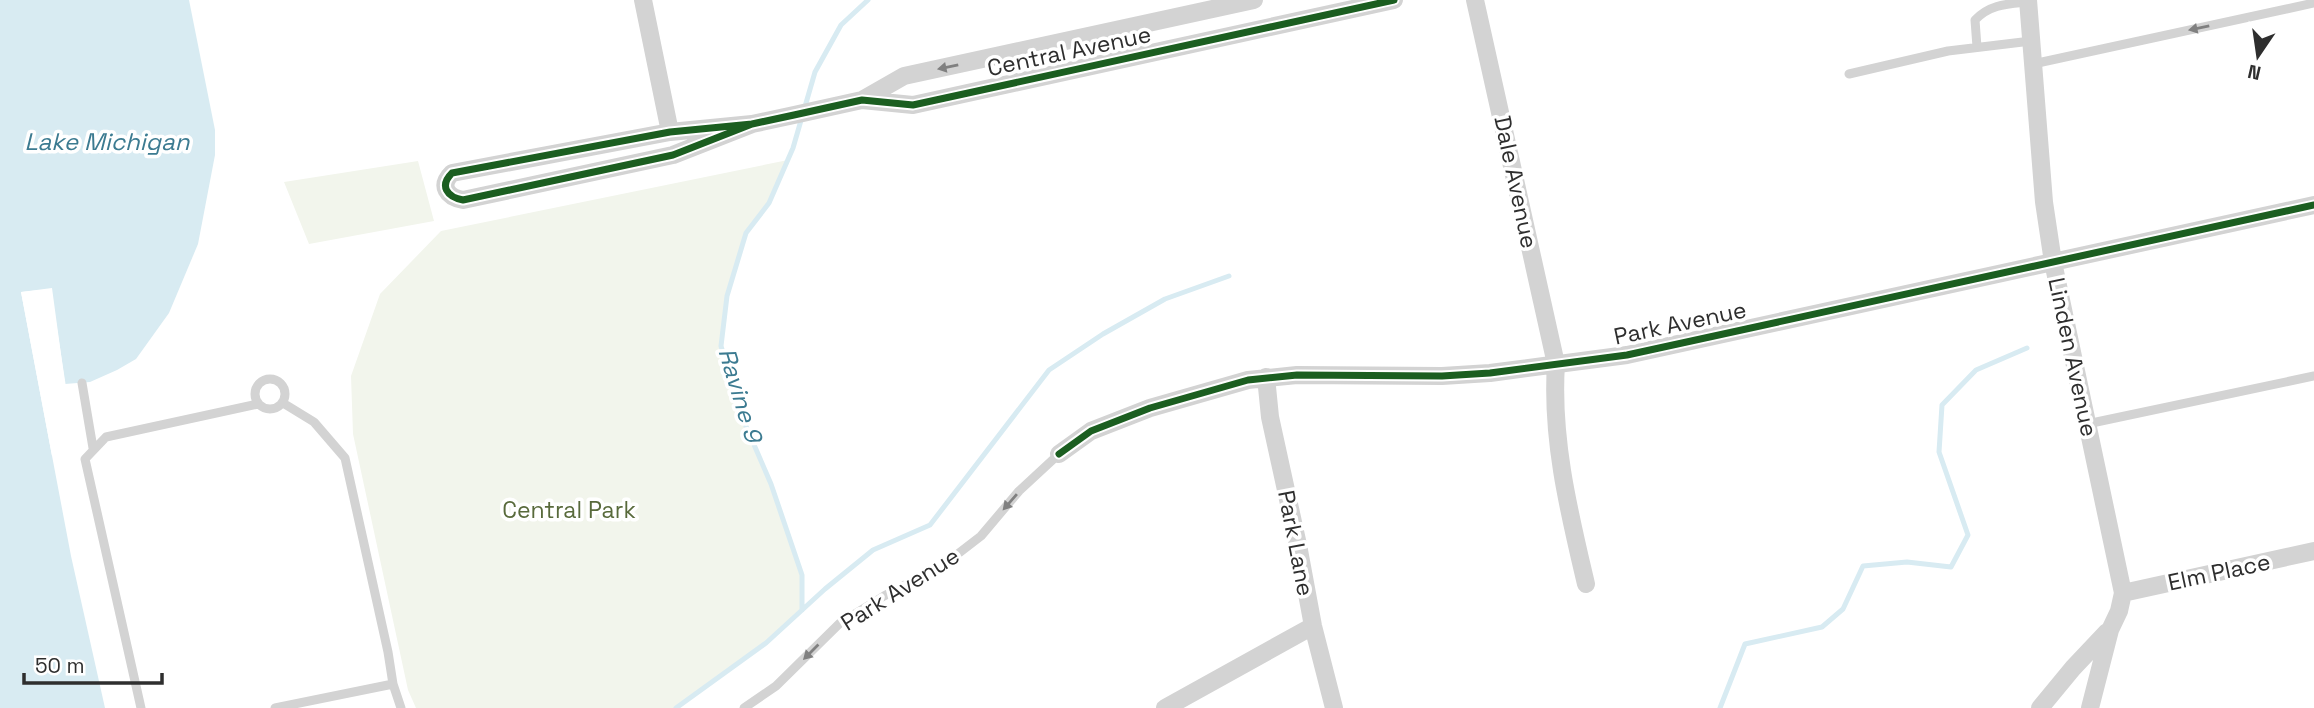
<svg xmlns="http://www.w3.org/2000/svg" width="2314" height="708" font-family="'Space Grotesk',sans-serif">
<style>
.green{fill:#f2f5ec}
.water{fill:#d8ebf2}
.pier{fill:#fff}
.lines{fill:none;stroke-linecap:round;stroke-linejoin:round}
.stream{stroke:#d8ebf2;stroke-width:5}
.lane{stroke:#d3d3d3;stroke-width:9}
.street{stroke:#d3d3d3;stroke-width:18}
.cycleway-casing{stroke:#fff;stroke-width:11}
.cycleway{stroke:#1b5e20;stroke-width:7}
.oneway{fill:#808080}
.labels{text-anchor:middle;stroke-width:7;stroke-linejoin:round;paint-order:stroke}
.street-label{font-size:23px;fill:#2e2e2e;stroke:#fff}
.park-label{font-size:23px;fill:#586a3b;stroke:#fff}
.water-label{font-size:24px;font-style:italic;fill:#3c7b91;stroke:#fff}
</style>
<rect width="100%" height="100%" fill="#fff"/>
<path class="green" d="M 788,160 L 769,203 L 746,233 L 727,296 L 721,346 L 742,417 L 771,484 L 802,575 L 802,610 L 766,643 L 676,708 L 416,708 L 408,690 L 353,434 L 351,376 L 380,294 L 441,231 Z
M 418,161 L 434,221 L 309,244 L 284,182 Z"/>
<path class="water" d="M 0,0 L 189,0 L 215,130 L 215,155 L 198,244 L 169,313 L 136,359 L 117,370 L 90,382 L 65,384 L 52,288 L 21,292 L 71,556 L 105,708 L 0,708 Z"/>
<path class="pier" d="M 51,289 L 66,387 L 62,384 L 49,292 L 25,295 L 56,455 L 52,456 L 21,292 Z"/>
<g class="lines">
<path class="stream" d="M 802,610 L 802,575 L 771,484 L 742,417 L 721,346 L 727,296 L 746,233 L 769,203 L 793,148 L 815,72 L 841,25 L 868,0
M 676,708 L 766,643 L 825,589 L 873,550 L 930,525 L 1049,370 L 1103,334 L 1165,299 L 1229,276
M 1720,708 L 1745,644 L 1822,627 L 1843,609 L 1863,566 L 1907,562 L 1951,567 L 1968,535 L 1939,452 L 1942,405 L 1976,370 L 2027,348"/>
<path class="lane" d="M 1977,47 L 1975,20 C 1990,4 2008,4 2028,2
M 2033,64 L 2314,3
M 1849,74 L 1948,51 L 2031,41
M255 394a15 15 0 1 1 30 0a15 15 0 1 1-30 0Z
M 82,383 L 93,448
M 283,403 L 314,422 L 345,458 L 388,652 L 393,684 L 401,708
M 2087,424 L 2314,376
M 141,708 L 85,459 L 106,437 L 258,404
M 275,708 L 393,684
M 744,708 L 776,686 L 840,623 L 884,596 L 946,563 L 981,536 L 1019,491 L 1059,454"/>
<path class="street" d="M 643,0 L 670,132
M 1475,0 L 1556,364 C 1551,439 1569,512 1586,584
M 2028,0 L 2044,202 L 2053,262 L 2123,593 L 2119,611 L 2110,630 L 2090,708
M 862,100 L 904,76 L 1254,0
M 752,124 L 670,132 L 452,173 C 439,186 447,197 463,200 L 673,155 L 752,124 L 794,115 L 862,100 L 913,105 L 1394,0
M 1266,377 L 1270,417 L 1298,545 L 1313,626 L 1334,708
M 1059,454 L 1091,431 L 1150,408 L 1248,380 L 1297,375 L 1442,376 L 1490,373 L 1627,355 L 2314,205
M 2123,593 L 2314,551
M 1165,708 L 1313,626
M 2040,708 L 2073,668 L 2107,632"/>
<g class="cycleway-casing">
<path id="cycleway" d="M 752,124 L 670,132 L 452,173 C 439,186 447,197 463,200 L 673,155 L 752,124 L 794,115 L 862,100 L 913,105 L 1394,0
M 1059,454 L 1091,431 L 1150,408 L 1248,380 L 1297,375 L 1442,376 L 1490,373 L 1627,355 L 2314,205"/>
</g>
<use href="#cycleway" class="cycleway"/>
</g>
<defs><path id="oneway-solid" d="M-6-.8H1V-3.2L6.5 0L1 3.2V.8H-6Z" transform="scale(1.75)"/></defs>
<g class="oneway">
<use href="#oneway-solid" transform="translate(2199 28) rotate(168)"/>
<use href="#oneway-solid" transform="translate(948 67) rotate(168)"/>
<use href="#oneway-solid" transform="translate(1010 502) rotate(131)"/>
<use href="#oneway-solid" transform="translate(811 652) rotate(135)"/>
</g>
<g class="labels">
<g class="street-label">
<text transform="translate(1069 51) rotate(-12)" y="8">Central Avenue</text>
<text transform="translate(1516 182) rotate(78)" y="8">Dale Avenue</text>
<text transform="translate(1680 323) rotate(-12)" y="8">Park Avenue</text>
<text transform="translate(2073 357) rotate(78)" y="8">Linden Avenue</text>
<text transform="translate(1296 543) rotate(79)" y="8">Park Lane</text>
<text transform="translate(2219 572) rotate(-12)" y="8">Elm Place</text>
<text transform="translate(900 589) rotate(-32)" y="8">Park Avenue</text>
</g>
<g class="park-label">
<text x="569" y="518">Central Park</text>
</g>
<g class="water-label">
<text x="107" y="150">Lake Michigan</text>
<text transform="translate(740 395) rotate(73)" y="8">Ravine 9</text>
</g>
</g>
<g transform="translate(2258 56) rotate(193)" stroke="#ffffff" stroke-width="5" paint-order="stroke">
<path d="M0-5L12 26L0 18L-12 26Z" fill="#2e2e2e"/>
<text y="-10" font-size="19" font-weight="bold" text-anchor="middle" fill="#2e2e2e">N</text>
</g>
<path d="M24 673v10h138v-10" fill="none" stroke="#2e2e2e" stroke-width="3.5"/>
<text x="35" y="673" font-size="21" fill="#2e2e2e" stroke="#ffffff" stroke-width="5" paint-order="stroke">50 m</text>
</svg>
